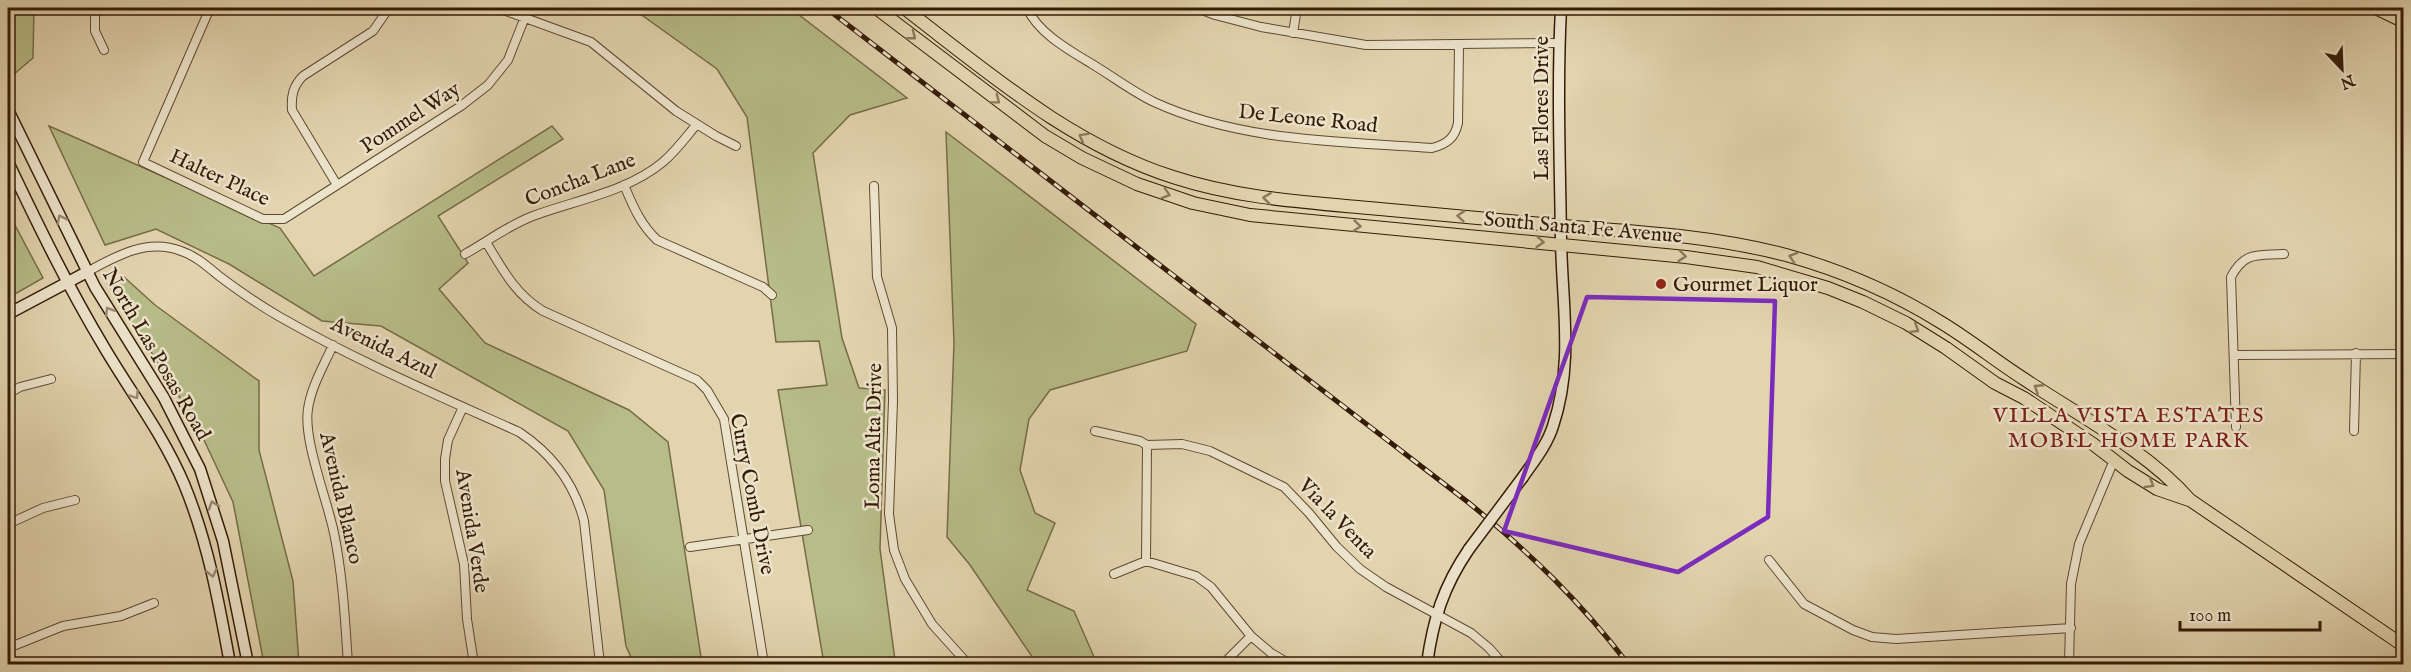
<svg xmlns="http://www.w3.org/2000/svg" width="2411" height="672" font-family="'IM FELL English',serif">
<style>
.green{fill:#b7bc88;stroke:#766c47;stroke-width:1.5}
.lines{fill:none;stroke-linecap:round;stroke-linejoin:round}
.street-casing{stroke:#604930;stroke-width:10}
.secondary-casing{stroke:#351b06;stroke-width:13}
.primary-casing{stroke:#351b06;stroke-width:14}
.highway-casing{stroke:#351b06;stroke-width:17}
.street{stroke:#ece3cb;stroke-width:8}
.secondary{stroke:#ece3cb;stroke-width:10}
.primary{stroke:#e2d4af;stroke-width:12}
.highway{stroke:#e2d4af;stroke-width:15}
.rail-casing{stroke:#351b06;stroke-width:5}
.rail{stroke:#ece3cb;stroke-width:3;stroke-dasharray:9;stroke-linecap:butt}
.secondary-bridge-casing{stroke:#351b06;stroke-width:13;stroke-linecap:butt}
.secondary-bridge{stroke:#ece3cb;stroke-width:10}
.oneway{stroke:#8c785a}
.oneway2{stroke:#9a8972}
.marked{fill:none;stroke:#7b2cbf;stroke-width:4.5;stroke-linejoin:round}
.poi-dot{fill:#8f2418;stroke:#ece3cb;stroke-width:2}
.labels{text-anchor:middle;stroke-width:5;stroke-linejoin:round;paint-order:stroke}
.street-label{font-size:21px;fill:#351b06;stroke:#ece3cb}
.poi-label{font-size:21px;fill:#351b06;stroke:#ece3cb;text-anchor:start}
.neighbourhood-label{font-size:22px;letter-spacing:1.5px;fill:#7a1f14;stroke:#ece3cb}
</style>
<rect width="100%" height="100%" fill="#e2d4af"/>
<filter id="stains"><feTurbulence type="fractalNoise" baseFrequency=".00333" numOctaves="4"/><feColorMatrix values="0 0 0 0 .2 0 0 0 0 .09 0 0 0 0 .02 0 0 0 .5 -.17"/></filter>
<radialGradient id="worn" r=".72"><stop offset=".6" stop-color="#630" stop-opacity="0"/><stop offset="1" stop-color="#630" stop-opacity=".3"/></radialGradient>
<path class="green" d="M 8,8 L 34,8 L 33,58 L 13,75 L 8,68 Z
M 632,8 L 790,8 L 907,98 L 850,115 L 813,153 L 842,338 L 859,388 L 885,390 L 880,549 L 895,660 L 899,664 L 824,664 L 778,390 L 827,385 L 819,341 L 776,342 L 747,117 L 717,69 Z
M 49,126 L 280,228 L 314,276 L 552,126 L 563,139 L 438,216 L 468,263 L 439,289 L 485,343 L 629,410 L 668,442 L 702,664 L 634,664 L 626,646 L 604,490 L 568,431 L 381,326 L 322,321 L 229,264 L 156,229 L 105,245 Z
M 946,132 L 1196,324 L 1187,351 L 1050,390 L 1029,419 L 1020,470 L 1035,513 L 1055,523 L 1027,590 L 1074,611 L 1097,664 L 1037,664 L 970,565 L 947,537 L 954,343 Z
M 8,212 L 43,278 L 8,298 Z
M 124,277 L 155,305 L 259,381 L 259,450 L 293,581 L 299,664 L 264,664 L 233,502 L 196,423 L 108,284 Z"/>
<g class="lines">
<g class="street-casing">
<path id="street" d="M 95,8 L 95,31 L 104,50
M 210,8 L 143,162 L 263,219 L 284,219 L 461,106 L 488,85 L 508,60 L 525,17
M 498,8 L 591,42 L 676,111 L 716,136 L 736,146
M 1027,8 C 1038,33 1069,50 1092,64 C 1112,76 1133,92 1154,102 C 1241,142 1339,141 1432,148 C 1447,144 1455,138 1458,123 L 1459,44
M 1197,8 L 1215,15 L 1261,27 L 1366,45 L 1559,43
M 1293,33 L 1297,8
M 337,185 L 292,110 C 291,96 293,86 303,76 L 373,31 L 389,8
M 624,185 C 633,206 640,224 657,240 L 763,287 L 772,295
M 874,186 L 877,277 L 892,328 L 893,401 L 889,514 L 894,550 L 905,579 L 932,624 L 968,664
M 486,242 C 503,270 515,294 543,311 L 697,380 L 707,390 L 724,419 L 764,664
M 465,254 C 488,241 509,225 533,216 C 576,200 627,192 663,162 C 676,151 686,137 697,124
M 87,272 C 116,256 147,238 181,251 C 196,256 208,267 219,276 C 239,291 259,305 280,317 C 357,361 439,396 519,432 C 552,454 574,482 584,521 L 600,664
M 333,345 C 324,365 311,387 308,409 C 303,440 327,499 334,533 C 343,577 345,620 348,664
M 2234,355 L 2404,354
M 8,394 L 20,387 L 51,379
M 463,407 L 448,440 L 445,459 L 445,481 L 464,564 L 467,619 L 474,664
M 2236,427 L 2231,277 C 2245,251 2257,256 2284,254
M 1095,431 L 1140,441 L 1147,445 L 1182,444 L 1210,451 L 1284,487 L 1309,513 L 1337,547 L 1360,569 L 1386,587 L 1471,633 L 1489,648 L 1503,664
M 2354,431 L 2356,353
M 8,524 L 43,508 L 75,500
M 690,547 L 808,530
M 1769,560 L 1804,604 L 1853,630 L 1872,637 L 1896,639 L 2071,628
M 1146,561 L 1147,445
M 1114,574 L 1146,561 L 1196,576 L 1211,587 L 1251,636 L 1271,653 L 1290,664
M 8,648 L 63,626 L 121,616 L 154,603
M 1223,664 L 1251,636
M 2069,664 L 2071,584 L 2079,544 L 2114,460"/>
</g>
<g class="secondary-casing">
<path id="secondary" d="M 8,110 L 95,287 L 164,398 L 200,469 L 223,541 L 248,664
M 8,162 C 38,225 68,287 104,347 C 131,393 163,434 184,484 C 208,542 219,603 230,664
M 8,314 L 87,272
M 1523,477 C 1534,461 1547,445 1553,426 C 1574,363 1562,304 1561,240 C 1560,163 1557,85 1561,8
M 1427,664 C 1433,620 1443,587 1469,549"/>
</g>
<g class="primary-casing">
<path id="primary" d="M 876,8 L 1045,136 L 1082,158 L 1137,184 L 1193,203 L 1250,215 L 1686,257 L 1757,267 L 1828,288 L 1863,302 L 1906,323 L 1946,348 L 1995,383 L 2024,398 L 2093,444 L 2128,471 L 2157,489 L 2189,500
M 904,8 C 989,73 1070,144 1173,177 C 1237,198 1303,202 1369,208 C 1438,214 1506,221 1575,227 C 1645,232 1717,237 1786,255 C 1840,270 1894,293 1942,323 C 1970,340 1996,361 2024,379 C 2078,415 2147,451 2190,500 L 2404,646"/>
</g>
<g class="highway-casing">
<path id="highway" d="M 2379,8 L 2404,20"/>
</g>
<use href="#street" class="street"/>
<use href="#secondary" class="secondary"/>
<use href="#primary" class="primary"/>
<use href="#highway" class="highway"/>
<g class="rail-casing">
<path id="rail" d="M 826,8 L 1469,503 C 1530,553 1580,601 1628,664"/>
</g>
<use href="#rail" class="rail"/>
<g class="secondary-bridge-casing">
<path id="secondary-bridge" d="M 1469,549 L 1523,477"/>
</g>
<use href="#secondary-bridge" class="secondary-bridge"/>
</g>
<defs><path id="oneway-chevron" d="M-2-3.5L2.5 0L-2 3.5" fill="none" stroke-width="1.6" stroke-linecap="round" stroke-linejoin="round" transform="scale(1.5)"/></defs>
<g class="oneway">
<use href="#oneway-chevron" transform="translate(912 36) rotate(38)"/>
<use href="#oneway-chevron" transform="translate(996 100) rotate(37)"/>
<use href="#oneway-chevron" transform="translate(1083 137) rotate(-151)"/>
<use href="#oneway-chevron" transform="translate(1166 194) rotate(18)"/>
<use href="#oneway-chevron" transform="translate(1267 198) rotate(-173)"/>
<use href="#oneway-chevron" transform="translate(1461 216) rotate(-175)"/>
<use href="#oneway-chevron" transform="translate(1357 226) rotate(5)"/>
<use href="#oneway-chevron" transform="translate(1540 242) rotate(5)"/>
<use href="#oneway-chevron" transform="translate(1682 256) rotate(6)"/>
<use href="#oneway-chevron" transform="translate(1793 257) rotate(-163)"/>
<use href="#oneway-chevron" transform="translate(1915 329) rotate(32)"/>
<use href="#oneway-chevron" transform="translate(2038 388) rotate(-147)"/>
<use href="#oneway-chevron" transform="translate(2150 484) rotate(31)"/>
</g>
<g class="oneway2">
<use href="#oneway-chevron" transform="translate(61 219) rotate(-116)"/>
<use href="#oneway-chevron" transform="translate(109 311) rotate(-122)"/>
<use href="#oneway-chevron" transform="translate(135 395) rotate(56)"/>
<use href="#oneway-chevron" transform="translate(213 505) rotate(-109)"/>
<use href="#oneway-chevron" transform="translate(212 573) rotate(77)"/>
</g>
<path class="marked" d="M 1587,297 L 1775,301 L 1768,517 L 1678,572 L 1504,531 Z"/>
<circle class="poi-dot" cx="1661" cy="284" r="6"/>
<g class="labels">
<g class="street-label">
<text transform="translate(1541 108) rotate(-90)" y="7">Las Flores Drive</text>
<text transform="translate(410 117) rotate(-33)" y="7">Pommel Way</text>
<text transform="translate(1308 118) rotate(6)" y="7">De Leone Road</text>
<text transform="translate(220 177) rotate(25)" y="7">Halter Place</text>
<text transform="translate(580 179) rotate(-21)" y="7">Concha Lane</text>
<text transform="translate(1583 227) rotate(5)" y="7">South Santa Fe Avenue</text>
<text transform="translate(384 347) rotate(26)" y="7">Avenida Azul</text>
<text transform="translate(157 354) rotate(60)" y="7">North Las Posas Road</text>
<text transform="translate(873 436) rotate(-89)" y="7">Loma Alta Drive</text>
<text transform="translate(753 494) rotate(79)" y="7">Curry Comb Drive</text>
<text transform="translate(342 498) rotate(77)" y="7">Avenida Blanco</text>
<text transform="translate(1338 518) rotate(46)" y="7">Via la Venta</text>
<text transform="translate(473 531) rotate(81)" y="7">Avenida Verde</text>
</g>
<g class="poi-label">
<text x="1673" y="291">Gourmet Liquor</text>
</g>
<g class="neighbourhood-label">
<text x="2129" y="422">VILLA VISTA ESTATES<tspan x="2129" dy="25">MOBIL HOME PARK</tspan></text>
</g>
</g>
<rect width="2411" height="672" fill="none" stroke="#e2d4af" stroke-width="30"/>
<rect x="9" y="9" width="2393" height="654" fill="none" stroke="#351b06" stroke-width="3"/>
<rect x="15" y="15" width="2381" height="642" fill="none" stroke="#351b06" stroke-width="1.5"/>
<g transform="translate(2342 69) rotate(157)" stroke="#ece3cb" stroke-width="4.5" paint-order="stroke">
<path d="M0-4.5L10 22L0 15L-10 22Z" fill="#351b06"/>
<text y="-9" font-size="16" font-weight="bold" text-anchor="middle" fill="#351b06">N</text>
</g>
<path d="M2180 621v9h140v-9" fill="none" stroke="#351b06" stroke-width="3"/>
<text x="2189" y="621" font-size="18" fill="#351b06" stroke="#ece3cb" stroke-width="4.5" paint-order="stroke">100 m</text>
<rect width="100%" height="100%" filter="url(#stains)"/>
<rect width="100%" height="100%" fill="url(#worn)"/>
</svg>
